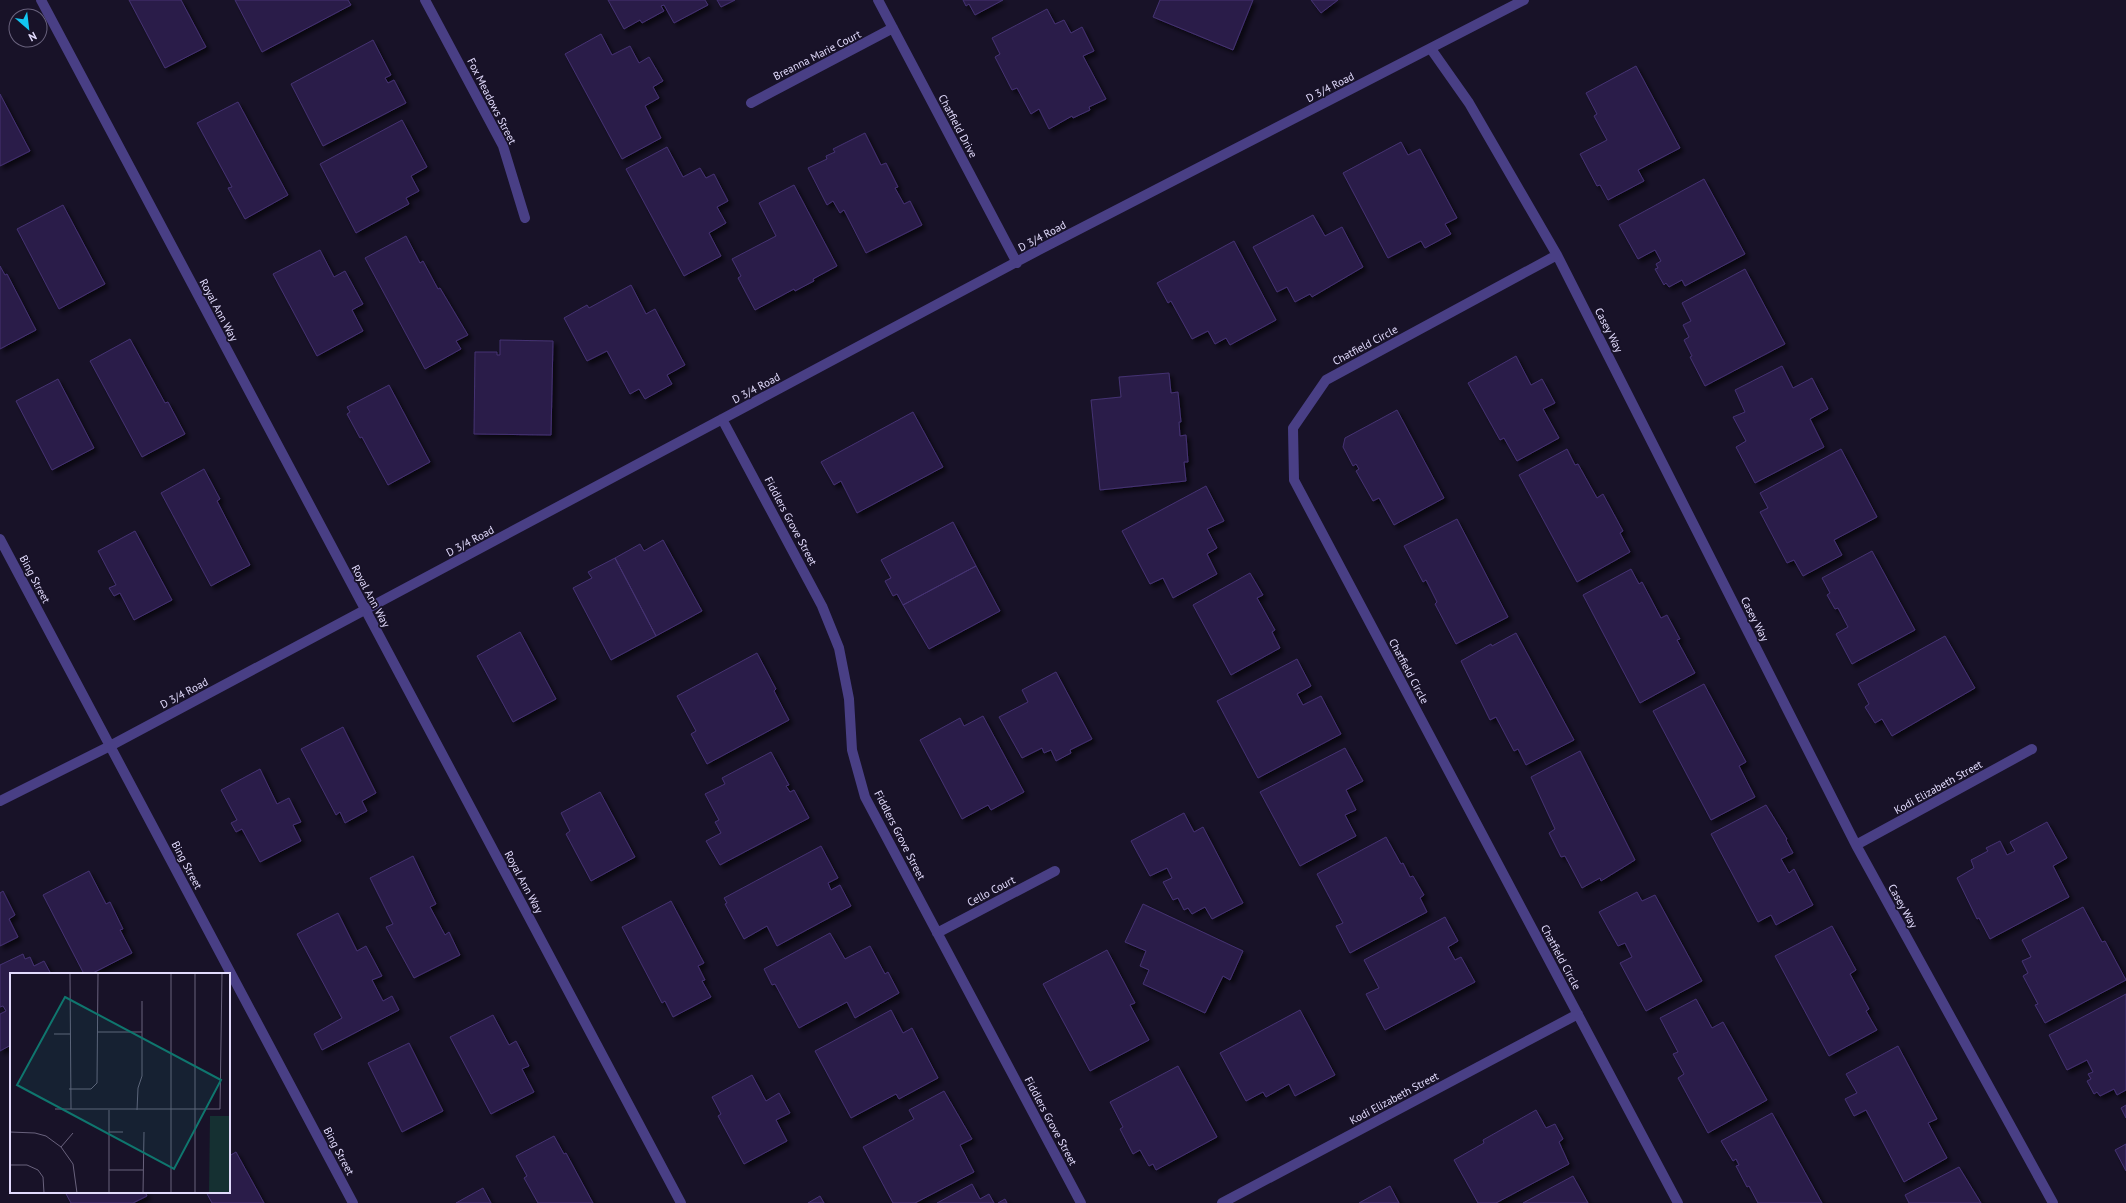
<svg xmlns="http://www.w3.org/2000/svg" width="2126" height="1203" font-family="'PT Sans',sans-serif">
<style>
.building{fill:#2b1f48;stroke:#453273;filter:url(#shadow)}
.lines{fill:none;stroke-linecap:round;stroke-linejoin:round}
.minor{stroke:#493f85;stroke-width:10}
.labels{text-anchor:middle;stroke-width:3.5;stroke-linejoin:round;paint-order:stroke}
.street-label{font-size:11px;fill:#e2dbfd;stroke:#181228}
.inset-road{fill:none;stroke:#69627d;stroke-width:1}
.view{fill:#0f766e;fill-opacity:0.15;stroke:#0f766e;stroke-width:2}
.inset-edge{fill:none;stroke:#e2dbfd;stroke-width:2}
</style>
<defs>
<filter id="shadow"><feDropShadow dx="3.5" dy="3.5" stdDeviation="2" flood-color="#0009"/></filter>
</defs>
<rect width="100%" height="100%" fill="#181228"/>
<path class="building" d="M 129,0 L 181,0 L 206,47 L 165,68 Z
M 235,0 L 348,0 L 351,5 L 262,52 Z
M 608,0 L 705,0 L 708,5 L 674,23 L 664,5 L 661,6 L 664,11 L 642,23 L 640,20 L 624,29 Z
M 717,0 L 735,0 L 721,7 Z
M 963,0 L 1003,0 L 975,15 L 969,4 L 966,6 Z
M 1160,0 L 1253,0 L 1233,50 L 1153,17 Z
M 1311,0 L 1338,0 L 1321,13 Z
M 1047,9 L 1055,24 L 1064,20 L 1071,33 L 1082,27 L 1094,51 L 1083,56 L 1106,99 L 1089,107 L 1090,110 L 1073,118 L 1072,116 L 1049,129 L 1039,109 L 1031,114 L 1017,88 L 1012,90 L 995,57 L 1000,54 L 992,38 Z
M 601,34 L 612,55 L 630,46 L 639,63 L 649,57 L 663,81 L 653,87 L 659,98 L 645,106 L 661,138 L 622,159 L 565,54 Z
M 373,40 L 391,75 L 385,78 L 388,83 L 394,80 L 406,103 L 323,146 L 291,84 Z
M 1636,66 L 1680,148 L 1638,170 L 1644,181 L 1608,200 L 1600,185 L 1597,186 L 1580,154 L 1607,140 L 1594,116 L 1597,114 L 1586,93 Z
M 0,94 L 30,151 L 0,166 Z
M 238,102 L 288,195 L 245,219 L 228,188 L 232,187 L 197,123 Z
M 402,120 L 427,167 L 411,176 L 419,191 L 406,198 L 409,204 L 356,233 L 320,164 Z
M 865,133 L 881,165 L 886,163 L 898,187 L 895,188 L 904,204 L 910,201 L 922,225 L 866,253 L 844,210 L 840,213 L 833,201 L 827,205 L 808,168 L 827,159 L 826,156 L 835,152 L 833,149 Z
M 1401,142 L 1408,155 L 1420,149 L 1457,218 L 1445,224 L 1451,234 L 1425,248 L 1421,241 L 1388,258 L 1343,173 Z
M 667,147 L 683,177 L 700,168 L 706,178 L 714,174 L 728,201 L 717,207 L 726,223 L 709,233 L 721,256 L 684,276 L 626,169 Z
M 1704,179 L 1745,254 L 1685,286 L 1682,280 L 1669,287 L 1666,283 L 1664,285 L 1655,269 L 1658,268 L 1656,264 L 1661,261 L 1655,250 L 1638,259 L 1619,225 Z
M 794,185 L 837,266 L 813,279 L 814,281 L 795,291 L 794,289 L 755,310 L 738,278 L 741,276 L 732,259 L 776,236 L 759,203 Z
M 63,205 L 105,284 L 59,309 L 17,229 Z
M 1313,215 L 1325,236 L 1342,227 L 1363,267 L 1312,297 L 1310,294 L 1295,302 L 1287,287 L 1277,292 L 1253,247 Z
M 406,236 L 420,263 L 423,261 L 438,289 L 440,288 L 468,335 L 456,341 L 461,349 L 425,369 L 365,258 Z
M 1234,241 L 1276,320 L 1230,345 L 1226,338 L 1215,344 L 1208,331 L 1192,339 L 1171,301 L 1168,303 L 1157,283 Z
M 320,250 L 334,277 L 345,271 L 363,304 L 352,310 L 363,331 L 317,356 L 273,274 Z
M 0,266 L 5,275 L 7,274 L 36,330 L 0,349 Z
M 1745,269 L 1785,344 L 1705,386 L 1690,357 L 1692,356 L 1684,340 L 1689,337 L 1683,325 L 1691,321 L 1682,303 Z
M 631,285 L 646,314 L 655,309 L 685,365 L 667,375 L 672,384 L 645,399 L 639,389 L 630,394 L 607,351 L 587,361 L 564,318 L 587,305 L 589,308 Z
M 130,339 L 165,403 L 168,402 L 185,434 L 142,457 L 90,361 Z
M 500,340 L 553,341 L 551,435 L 474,434 L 475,352 L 497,352 L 497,355 L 500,355 Z
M 1516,356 L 1531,385 L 1542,379 L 1555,403 L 1543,409 L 1559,438 L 1517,461 L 1504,438 L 1500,440 L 1468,383 Z
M 1782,366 L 1793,388 L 1812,378 L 1828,409 L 1810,419 L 1824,447 L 1755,483 L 1736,447 L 1746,441 L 1733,417 L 1745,412 L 1735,390 Z
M 1169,373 L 1171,393 L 1178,392 L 1181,422 L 1179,422 L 1180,436 L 1186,435 L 1188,462 L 1184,462 L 1186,481 L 1100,490 L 1091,400 L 1121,397 L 1119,377 Z
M 58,379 L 94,448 L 52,470 L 16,401 Z
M 389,385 L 430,462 L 388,485 L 362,437 L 360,438 L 347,414 L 350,412 L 347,407 Z
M 1397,410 L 1444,498 L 1394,525 L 1379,498 L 1373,501 L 1356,471 L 1359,469 L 1356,464 L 1353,466 L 1343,447 L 1345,438 Z
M 913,412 L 943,467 L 857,513 L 841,481 L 834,485 L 821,462 Z
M 1567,449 L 1575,465 L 1578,464 L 1597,498 L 1603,494 L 1623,531 L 1620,533 L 1630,552 L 1577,582 L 1519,475 Z
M 1841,449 L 1877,517 L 1834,540 L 1842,555 L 1803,576 L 1794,560 L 1787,563 L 1760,512 L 1768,508 L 1760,493 Z
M 204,469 L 220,499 L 217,501 L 250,565 L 211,586 L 161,493 Z
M 1206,486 L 1224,521 L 1207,529 L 1217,548 L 1207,554 L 1217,574 L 1173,598 L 1163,578 L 1150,584 L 1122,531 Z
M 1457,519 L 1508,617 L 1456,644 L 1435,604 L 1437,602 L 1426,580 L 1423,582 L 1404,546 Z
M 953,522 L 976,566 L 903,605 L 897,594 L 893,596 L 885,581 L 891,578 L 881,560 Z
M 135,531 L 172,600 L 134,620 L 120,593 L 114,596 L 109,588 L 116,585 L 98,551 Z
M 663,540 L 702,611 L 656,636 L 615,558 L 640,544 L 644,551 Z
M 1872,551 L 1915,630 L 1852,664 L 1836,634 L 1848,627 L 1838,608 L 1835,609 L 1827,595 L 1830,593 L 1822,578 Z
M 615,558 L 656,636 L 611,660 L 573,588 L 592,578 L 588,572 Z
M 976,566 L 1000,611 L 929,649 L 903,605 Z
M 1631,569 L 1639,584 L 1642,582 L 1661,618 L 1667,615 L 1680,639 L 1677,640 L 1695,673 L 1640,703 L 1583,595 Z
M 1250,573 L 1263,595 L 1257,598 L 1275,630 L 1272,632 L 1280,648 L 1231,675 L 1193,605 Z
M 520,632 L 556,699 L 513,722 L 477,656 Z
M 1516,633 L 1574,740 L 1526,765 L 1518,749 L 1514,751 L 1496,717 L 1490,720 L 1461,661 L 1491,644 L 1492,646 Z
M 1945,636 L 1975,688 L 1892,736 L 1882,719 L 1875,723 L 1865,707 L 1869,704 L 1858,684 Z
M 757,653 L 776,689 L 774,691 L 789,720 L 707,764 L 691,734 L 696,731 L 677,696 Z
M 1297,659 L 1311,686 L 1297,694 L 1303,705 L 1321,696 L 1341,734 L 1258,778 L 1217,701 Z
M 1056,672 L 1092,739 L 1070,750 L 1071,753 L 1056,761 L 1051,750 L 1044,753 L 1042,748 L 1022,758 L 999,717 L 1028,702 L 1022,690 Z
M 1704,684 L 1746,762 L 1739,766 L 1755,797 L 1711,820 L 1653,711 Z
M 983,716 L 1024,792 L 991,810 L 988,805 L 962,819 L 920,740 L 960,718 L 964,726 Z
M 343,727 L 376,793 L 362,801 L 367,811 L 345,823 L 340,812 L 336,815 L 301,749 Z
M 1345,748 L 1363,781 L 1346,790 L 1356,810 L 1345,815 L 1356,836 L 1300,866 L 1260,792 Z
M 1580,751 L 1635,860 L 1601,881 L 1600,878 L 1582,888 L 1565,856 L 1561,857 L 1549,833 L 1555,829 L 1531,777 Z
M 771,752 L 789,785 L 786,786 L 790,792 L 794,790 L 809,818 L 720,865 L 706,841 L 721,833 L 715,822 L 719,820 L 705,794 L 725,784 L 722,778 Z
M 260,769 L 277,804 L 289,798 L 301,822 L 293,825 L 301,841 L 260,862 L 242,829 L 236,832 L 231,823 L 237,820 L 221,790 Z
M 600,792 L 635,857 L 591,881 L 566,834 L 570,831 L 561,813 Z
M 1766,805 L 1787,839 L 1786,840 L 1793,853 L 1781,859 L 1789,873 L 1794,869 L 1813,905 L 1776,925 L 1771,915 L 1758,922 L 1711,834 Z
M 1184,813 L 1194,832 L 1203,827 L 1243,903 L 1212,919 L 1205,907 L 1192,914 L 1188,908 L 1184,910 L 1178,898 L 1173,900 L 1163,882 L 1172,878 L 1167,868 L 1150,876 L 1131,841 Z
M 2047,822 L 2067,858 L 2053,866 L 2069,897 L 1990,939 L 1979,918 L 1977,919 L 1957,878 L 1974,868 L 1971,860 L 1988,851 L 1986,848 L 2000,841 L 2007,855 L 2015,851 L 2010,842 Z
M 1386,837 L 1401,864 L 1403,863 L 1410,877 L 1413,876 L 1424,895 L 1420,898 L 1427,912 L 1350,953 L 1336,926 L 1343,923 L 1317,874 Z
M 821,846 L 838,878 L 828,883 L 831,890 L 840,885 L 851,906 L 777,946 L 767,926 L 744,939 L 725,904 L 727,903 L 724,898 Z
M 413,856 L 436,904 L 430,907 L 445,935 L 449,932 L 460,955 L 414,978 L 386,927 L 393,924 L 370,878 Z
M 89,871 L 106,904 L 110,902 L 123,929 L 120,930 L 132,953 L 91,974 L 84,974 L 43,895 Z
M 3,891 L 15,915 L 9,919 L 18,937 L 0,946 L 0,893 Z
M 1637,892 L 1642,901 L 1655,895 L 1702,981 L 1646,1011 L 1620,963 L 1632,957 L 1625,943 L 1618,946 L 1599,912 Z
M 671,901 L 704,963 L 698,966 L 705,980 L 702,981 L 711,997 L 673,1017 L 665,1001 L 662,1003 L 622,927 Z
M 1143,904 L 1243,951 L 1230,980 L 1223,976 L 1205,1013 L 1143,984 L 1149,970 L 1140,966 L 1146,951 L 1125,942 Z
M 2083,907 L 2102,942 L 2105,941 L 2126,980 L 2045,1023 L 2035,1005 L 2038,1004 L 2023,976 L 2028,973 L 2022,961 L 2031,957 L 2022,940 Z
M 338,913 L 357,951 L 366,946 L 382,976 L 372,980 L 383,1001 L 392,996 L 399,1010 L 322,1050 L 314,1034 L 342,1018 L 297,934 Z
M 1445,917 L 1458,941 L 1448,947 L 1455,960 L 1461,957 L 1475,982 L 1385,1030 L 1366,994 L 1379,988 L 1364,960 Z
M 1832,926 L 1856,970 L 1850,974 L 1869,1009 L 1866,1011 L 1877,1030 L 1829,1056 L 1775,956 Z
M 830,933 L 845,959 L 870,946 L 885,974 L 888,972 L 899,993 L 855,1018 L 847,1002 L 799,1028 L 775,984 L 772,985 L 764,969 Z
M 1107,950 L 1135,1003 L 1130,1005 L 1149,1040 L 1090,1071 L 1043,984 Z
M 23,954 L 25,959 L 30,957 L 34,966 L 44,961 L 51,974 L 11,974 L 11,1045 L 0,1051 L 0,1014 L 6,1011 L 3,1006 L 0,1007 L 0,965 Z
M 2126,994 L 2126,1090 L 2117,1095 L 2114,1089 L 2100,1096 L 2097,1092 L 2094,1094 L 2087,1081 L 2091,1079 L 2088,1074 L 2093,1072 L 2087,1060 L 2067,1070 L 2049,1035 Z
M 1696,999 L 1712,1028 L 1723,1022 L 1767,1100 L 1708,1133 L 1678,1078 L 1684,1074 L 1673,1054 L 1678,1052 L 1660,1018 Z
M 891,1010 L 903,1033 L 912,1028 L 938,1078 L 899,1099 L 896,1094 L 851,1118 L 815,1051 Z
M 1300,1010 L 1335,1075 L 1295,1096 L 1289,1084 L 1266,1097 L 1263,1092 L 1246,1101 L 1220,1053 Z
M 493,1015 L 509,1045 L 516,1041 L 529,1066 L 522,1069 L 534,1092 L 491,1114 L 450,1037 Z
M 409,1043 L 443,1111 L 402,1132 L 368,1063 Z
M 1898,1046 L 1937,1119 L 1928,1123 L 1947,1158 L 1904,1182 L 1866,1110 L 1854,1116 L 1845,1099 L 1857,1093 L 1846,1074 Z
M 1178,1066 L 1217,1137 L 1156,1170 L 1153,1164 L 1149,1166 L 1140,1150 L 1133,1154 L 1120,1129 L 1123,1127 L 1110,1102 Z
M 752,1075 L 766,1101 L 779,1093 L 790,1113 L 776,1120 L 787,1141 L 744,1164 L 718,1116 L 721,1114 L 712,1097 Z
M 944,1091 L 972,1139 L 960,1145 L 974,1172 L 915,1203 L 893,1203 L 863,1147 L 914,1119 L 909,1110 Z
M 2126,1105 L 2126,1118 L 2121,1108 Z
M 1536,1110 L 1546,1128 L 1555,1124 L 1563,1139 L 1559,1142 L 1569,1164 L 1496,1203 L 1478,1203 L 1454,1160 L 1484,1143 L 1483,1140 Z
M 1772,1113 L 1822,1203 L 1758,1203 L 1749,1186 L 1747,1187 L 1736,1166 L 1739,1165 L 1736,1159 L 1733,1161 L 1721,1141 Z
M 554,1136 L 564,1154 L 566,1153 L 593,1203 L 538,1203 L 524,1178 L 527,1176 L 516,1156 Z
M 2126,1144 L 2126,1171 L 2115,1150 Z
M 236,1152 L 264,1203 L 212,1203 L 206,1192 L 229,1192 L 229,1156 Z
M 1959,1167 L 1981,1203 L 1909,1203 L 1905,1195 Z
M 1573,1176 L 1588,1203 L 1523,1203 Z
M 972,1184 L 980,1199 L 989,1194 L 994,1203 L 937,1203 Z
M 1390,1186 L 1399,1203 L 1359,1203 Z
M 483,1188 L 491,1203 L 456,1203 Z
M 65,1192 L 145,1192 L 147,1196 L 133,1203 L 71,1203 Z
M 820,1196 L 824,1203 L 808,1203 Z
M 1005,1199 L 1007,1203 L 998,1203 Z"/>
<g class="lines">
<path class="minor" d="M 41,0 L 681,1203
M 425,0 L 503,146 L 525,218
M 878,0 L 1017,263
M 1431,49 L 1469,103 L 1557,255 L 1856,845 L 2053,1203
M 751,103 L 893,28
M 1557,255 L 1326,380 L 1293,428 L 1294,480 L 1678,1203
M 722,419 L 822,606 L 839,648 L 849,699 L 852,750 L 865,797 L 1081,1203
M 0,539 L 353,1203
M 0,801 L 110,746 L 1035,252 L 1524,0
M 1856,845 L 2032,749
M 937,933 L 1055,871
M 1222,1203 L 1578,1014"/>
</g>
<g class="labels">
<g class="street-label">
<text transform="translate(817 55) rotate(-27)" y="4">Breanna Marie Court</text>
<text transform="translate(1330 87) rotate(-27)" y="4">D 3/4 Road</text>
<text transform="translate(492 101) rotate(63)" y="4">Fox Meadows Street</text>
<text transform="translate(958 126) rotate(62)" y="4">Chatfield Drive</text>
<text transform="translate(1042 236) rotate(-28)" y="4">D 3/4 Road</text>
<text transform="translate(219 310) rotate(62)" y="4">Royal Ann Way</text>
<text transform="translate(1609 330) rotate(63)" y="4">Casey Way</text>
<text transform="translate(1365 345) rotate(-28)" y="4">Chatfield Circle</text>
<text transform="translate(756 388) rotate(-28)" y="4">D 3/4 Road</text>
<text transform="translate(791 521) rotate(62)" y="4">Fiddlers Grove Street</text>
<text transform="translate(470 541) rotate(-28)" y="4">D 3/4 Road</text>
<text transform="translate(35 579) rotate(62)" y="4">Bing Street</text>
<text transform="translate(371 596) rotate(62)" y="4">Royal Ann Way</text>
<text transform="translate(1755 619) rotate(63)" y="4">Casey Way</text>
<text transform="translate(1409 671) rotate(62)" y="4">Chatfield Circle</text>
<text transform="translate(184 693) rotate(-28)" y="4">D 3/4 Road</text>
<text transform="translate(1938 787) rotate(-29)" y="4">Kodi Elizabeth Street</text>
<text transform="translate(900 835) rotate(63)" y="4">Fiddlers Grove Street</text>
<text transform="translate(187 865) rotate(62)" y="4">Bing Street</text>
<text transform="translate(524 882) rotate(62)" y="4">Royal Ann Way</text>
<text transform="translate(991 891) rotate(-28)" y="4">Cello Court</text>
<text transform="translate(1903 906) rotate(61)" y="4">Casey Way</text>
<text transform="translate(1561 957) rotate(62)" y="4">Chatfield Circle</text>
<text transform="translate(1394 1098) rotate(-28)" y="4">Kodi Elizabeth Street</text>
<text transform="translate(1051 1121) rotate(62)" y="4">Fiddlers Grove Street</text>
<text transform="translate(339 1151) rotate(62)" y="4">Bing Street</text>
</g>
</g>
<g transform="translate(10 973)">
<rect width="220" height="220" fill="#181228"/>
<path d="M 200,143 L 220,143 L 220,220 L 199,220 Z" fill="#153032"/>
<path class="inset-road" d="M 60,0 L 61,136M 161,0 L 161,220M 185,0 L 185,220M 87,59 L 132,59M 44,61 L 60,61M 59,116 L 81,116 L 87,110 L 88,0M 45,136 L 210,136 L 212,0M 127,137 L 128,115 L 132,103 L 132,28M 0,159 L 25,160 L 36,163 L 51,174 L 63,191 L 67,220M 99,159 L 113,159M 51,174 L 63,160M 0,192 L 17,192 L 28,197 L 33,204 L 34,220M 99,197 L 133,197M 99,220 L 99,137M 133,220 L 134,159"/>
<path class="view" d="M 55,24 L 211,107 L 164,196 L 7,112 Z"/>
<rect width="220" height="220" class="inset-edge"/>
</g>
<g transform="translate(28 28) rotate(152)"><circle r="19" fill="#181228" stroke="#69627d"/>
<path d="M0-3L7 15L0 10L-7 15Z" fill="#12c6f2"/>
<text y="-6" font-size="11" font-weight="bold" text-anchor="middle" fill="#e2dbfd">N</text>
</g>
</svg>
